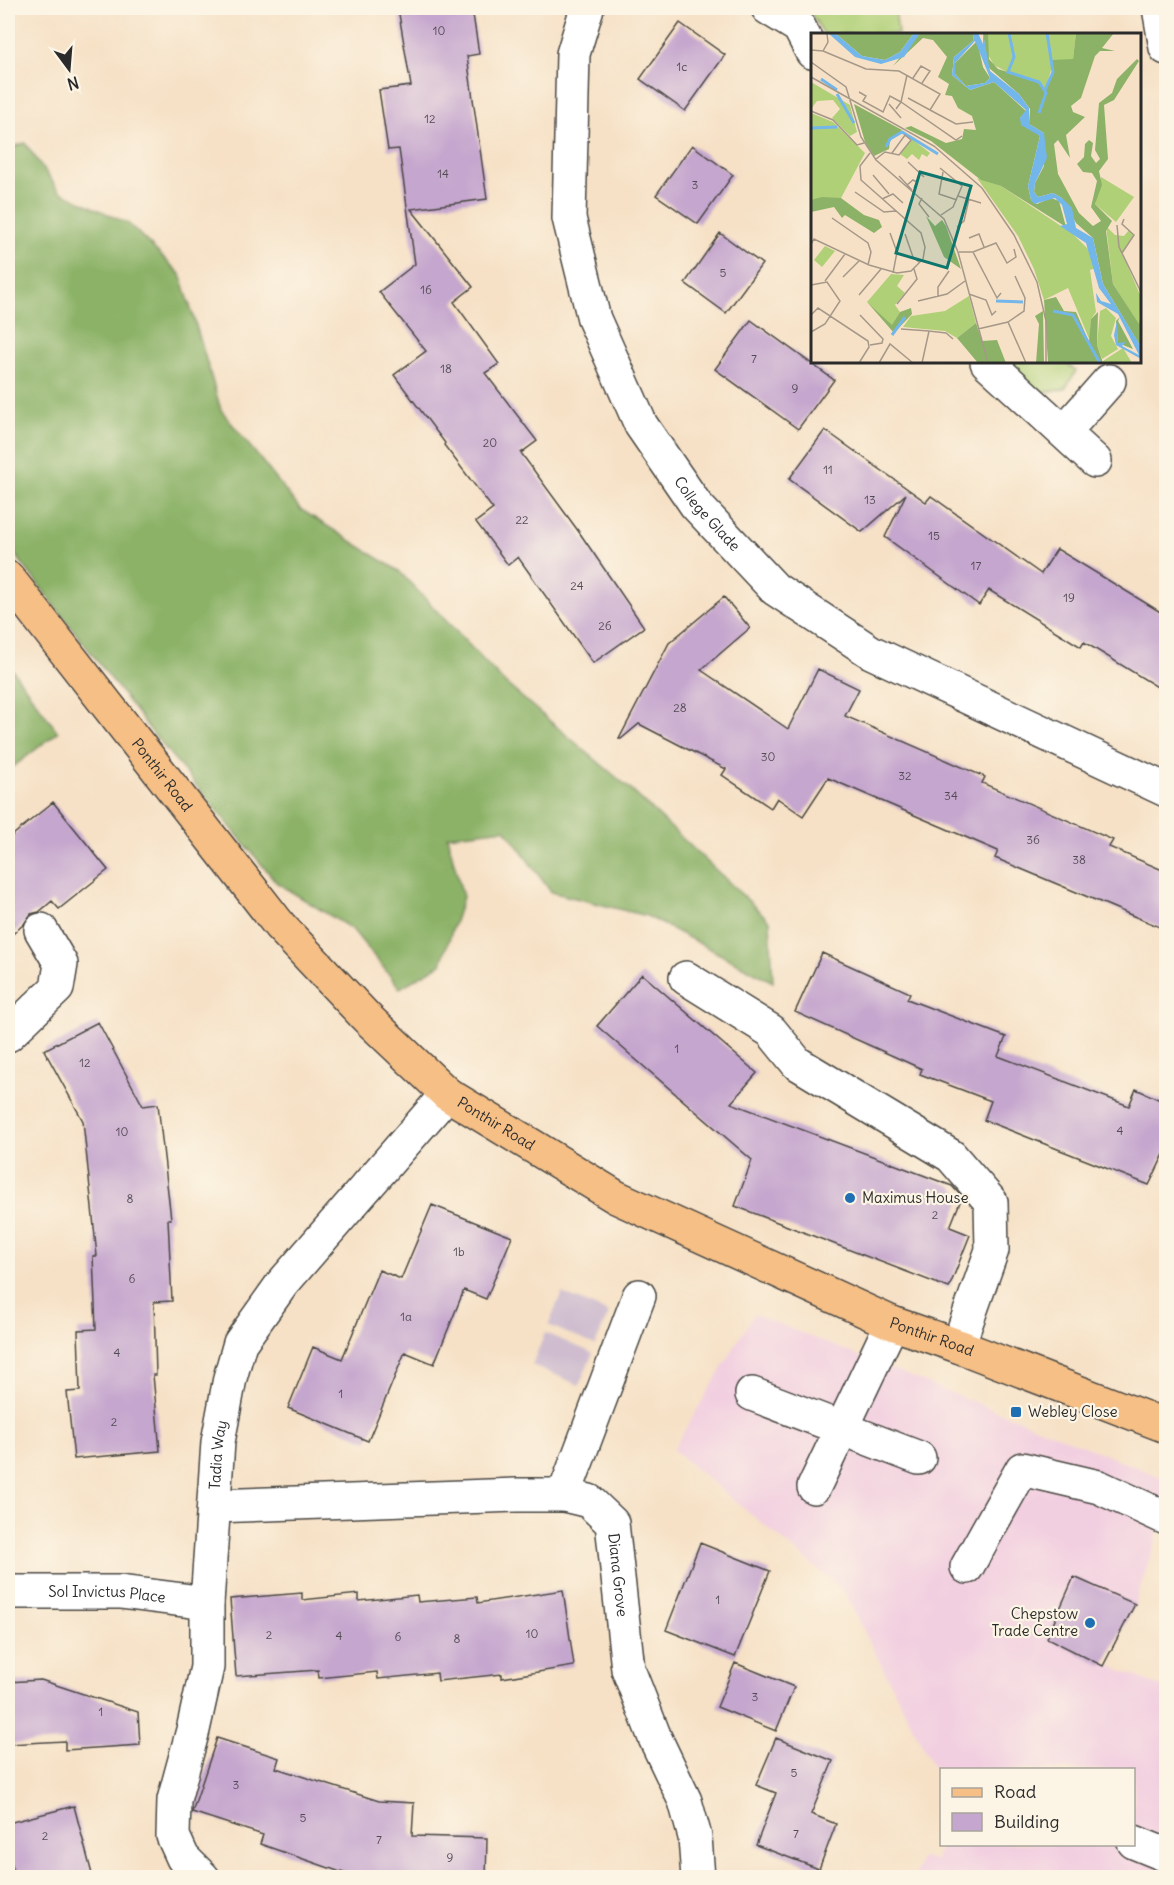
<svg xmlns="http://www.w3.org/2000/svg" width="1174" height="1885" font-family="Delius,sans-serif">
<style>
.built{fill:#f2cfe0}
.industrial{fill:#cfbdcf}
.green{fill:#b0d077;stroke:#6e7e51;stroke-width:1.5}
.forest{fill:#8cb268;stroke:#5c6e4a;stroke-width:1.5}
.building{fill:#c5a6ce}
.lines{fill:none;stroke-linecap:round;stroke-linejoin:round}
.minor-casing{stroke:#494642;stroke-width:36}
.major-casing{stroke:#494642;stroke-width:36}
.minor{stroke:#fff;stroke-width:33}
.major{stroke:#f5bf86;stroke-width:33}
.poi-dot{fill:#1f6fb2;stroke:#fcf5e5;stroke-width:2}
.labels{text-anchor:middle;stroke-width:4.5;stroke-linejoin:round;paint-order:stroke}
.number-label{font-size:12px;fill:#524a54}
.street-label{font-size:15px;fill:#2b2b2b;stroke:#fcf5e5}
.poi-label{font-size:15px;fill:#2b2b2b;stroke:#fcf5e5;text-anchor:start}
.inset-river{fill:none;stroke:#73b6e9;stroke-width:3}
.inset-road{fill:none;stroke:#a59888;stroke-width:1.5}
.view{fill:#0f766e;fill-opacity:0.15;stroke:#0f766e;stroke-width:3}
.inset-edge{fill:none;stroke:#2b2b2b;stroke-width:3}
</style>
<rect width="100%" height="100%" fill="#fcf5e5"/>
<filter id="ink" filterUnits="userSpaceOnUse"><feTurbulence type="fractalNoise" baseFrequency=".0167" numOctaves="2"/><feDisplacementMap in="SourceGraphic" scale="12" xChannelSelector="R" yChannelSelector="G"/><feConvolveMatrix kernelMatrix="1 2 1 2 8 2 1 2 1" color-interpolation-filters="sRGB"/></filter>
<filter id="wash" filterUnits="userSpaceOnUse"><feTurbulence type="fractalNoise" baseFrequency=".008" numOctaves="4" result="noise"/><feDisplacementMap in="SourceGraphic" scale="24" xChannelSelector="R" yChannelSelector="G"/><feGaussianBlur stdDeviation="1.35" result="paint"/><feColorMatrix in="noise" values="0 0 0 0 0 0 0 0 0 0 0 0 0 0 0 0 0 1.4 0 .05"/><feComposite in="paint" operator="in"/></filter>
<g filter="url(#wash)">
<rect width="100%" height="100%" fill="#f6e1c6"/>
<path class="built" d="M 754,1314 L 1166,1479 L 1166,1508 L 1135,1604 L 1102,1662 L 1166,1689 L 1166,1877 L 915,1877 L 921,1858 L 936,1860 L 941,1843 L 1134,1844 L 1134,1770 L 942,1770 L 941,1782 L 843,1590 L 673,1450 Z"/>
<path class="industrial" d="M 562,1293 L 609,1313 L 595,1345 L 548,1325 Z
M 545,1333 L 593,1353 L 579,1385 L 532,1365 Z"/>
<path class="green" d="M 807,8 L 895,8 L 898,34 L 824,34 Z
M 1006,362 L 1065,362 L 1076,371 L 1065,389 L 1045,392 L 1030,385 Z"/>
<path class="forest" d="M 25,143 L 59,191 L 129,224 L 181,275 L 221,410 L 300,509 L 399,571 L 505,683 L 629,788 L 770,921 L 773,982 L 647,916 L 551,892 L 505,829 L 447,836 L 463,897 L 441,964 L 400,988 L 352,929 L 277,883 L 151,731 L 8,545 L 8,149 Z
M 8,664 L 58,732 L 8,771 Z"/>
<g id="blocks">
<path class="building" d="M 398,8 L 472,8 L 479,54 L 467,56 L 487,199 L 411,209 L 473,287 L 454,302 L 499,364 L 485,373 L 537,441 L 521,453 L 579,532 L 644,627 L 593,663 L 518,557 L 508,565 L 476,522 L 493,509 L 444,445 L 445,443 L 394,375 L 426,351 L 379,292 L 415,264 L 399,149 L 388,150 L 379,90 L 411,86 Z
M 680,23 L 725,55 L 685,111 L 640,79 Z
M 692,145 L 733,175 L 698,224 L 656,195 Z
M 720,233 L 762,264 L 726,313 L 685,283 Z
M 751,320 L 834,380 L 798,429 L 715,369 Z
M 825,430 L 926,502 L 931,496 L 1041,574 L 1057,549 L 1167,616 L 1167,693 L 1084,642 L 1081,647 L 989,590 L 979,605 L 885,537 L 906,494 L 862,532 L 789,479 Z
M 724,597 L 750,628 L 701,670 L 788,729 L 818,669 L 859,689 L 845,716 L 985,777 L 982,783 L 1113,840 L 1109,847 L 1167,872 L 1167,930 L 995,858 L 998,851 L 828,778 L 803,816 L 777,798 L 771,808 L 722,775 L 726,769 L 639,724 L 621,739 L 619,739 L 669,643 Z
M 53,802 L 108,870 L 59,909 L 52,901 L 39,912 L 31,914 L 24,924 L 8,938 L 8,839 Z
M 822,953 L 910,993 L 907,999 L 1006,1037 L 998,1056 L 1129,1106 L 1136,1089 L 1167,1103 L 1167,1148 L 1149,1185 L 984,1120 L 991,1101 L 920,1074 L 922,1069 L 795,1012 Z
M 642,974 L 757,1073 L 731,1103 L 952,1186 L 962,1197 L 950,1227 L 970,1235 L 949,1288 L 735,1206 L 752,1160 L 597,1026 Z
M 98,1022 L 143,1106 L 158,1104 L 171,1219 L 168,1219 L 172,1301 L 154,1302 L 156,1375 L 153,1375 L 160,1451 L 74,1459 L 67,1392 L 80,1391 L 78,1330 L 96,1329 L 93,1256 L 97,1256 L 83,1121 L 44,1050 Z
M 432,1205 L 512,1237 L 486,1299 L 464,1290 L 434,1364 L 405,1352 L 368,1441 L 288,1408 L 313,1347 L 342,1359 L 379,1270 L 401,1279 Z
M 700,1543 L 770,1571 L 735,1657 L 666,1630 Z
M 1074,1577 L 1135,1604 L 1103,1666 L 1047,1638 Z
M 563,1590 L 574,1666 L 502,1678 L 502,1674 L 438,1681 L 437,1673 L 378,1679 L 377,1672 L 319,1678 L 318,1670 L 236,1676 L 230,1599 L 302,1593 L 302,1600 L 359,1594 L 359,1601 L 417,1595 L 418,1602 L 477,1597 L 478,1603 Z
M 735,1663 L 794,1687 L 776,1731 L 717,1707 Z
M 41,1680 L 138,1712 L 140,1745 L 65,1750 L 65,1741 L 8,1744 L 8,1682 Z
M 217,1738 L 279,1758 L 276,1768 L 379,1801 L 414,1803 L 412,1836 L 487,1838 L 486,1878 L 358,1878 L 260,1844 L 263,1835 L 192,1812 Z
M 776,1738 L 833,1761 L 811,1814 L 836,1824 L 819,1869 L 756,1845 L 776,1793 L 756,1785 Z
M 74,1806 L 93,1878 L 15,1878 L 8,1849 L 8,1823 Z"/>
</g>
</g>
<g filter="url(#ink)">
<use href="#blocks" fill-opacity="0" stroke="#494642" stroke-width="1.5"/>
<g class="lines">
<g class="minor-casing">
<g id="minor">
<path id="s1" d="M 587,8 L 573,54 L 569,218 L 594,319 L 641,425 L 696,505 L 775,589 L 871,652 L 1166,790"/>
<path d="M 768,8 L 799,27 L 812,52"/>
<path d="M 1159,8 L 1166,48"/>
<path d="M 987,362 L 1095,461"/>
<path d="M 1064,432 L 1109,381"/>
<path d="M 686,978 L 771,1031 L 797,1063 L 951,1156 L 991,1202 L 992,1250 L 958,1346"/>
<path d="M 8,1035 L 57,988 L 61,964 L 41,930"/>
<path d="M 752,1394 L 919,1458"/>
<path d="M 814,1487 L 892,1323"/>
<path d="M 564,1495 L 639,1296"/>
<path id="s2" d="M 214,1506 L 517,1495 L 564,1495 L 589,1501 L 612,1523 L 628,1669 L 655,1738 L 685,1801 L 695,1837 L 698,1878"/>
<path d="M 967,1567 L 1022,1469 L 1099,1487 L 1166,1518"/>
<path id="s3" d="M 8,1592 L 120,1592 L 207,1603"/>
<path d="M 1134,1842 L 1166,1855"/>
<path id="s4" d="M 203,1878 L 183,1858 L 173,1836 L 174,1800 L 193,1730 L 207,1667 L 207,1603 L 218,1442 L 230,1378 L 240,1343 L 282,1284 L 447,1094"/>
</g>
</g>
<g class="major-casing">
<g id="major">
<path id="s5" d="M 8,578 L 280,926 L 366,1017 L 447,1094 L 616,1197 L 892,1323 L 958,1346 L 1166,1426"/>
</g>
</g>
<use href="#minor" class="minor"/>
<use href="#major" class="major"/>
</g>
</g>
<g class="poi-dot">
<circle cx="850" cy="1198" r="6"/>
<rect x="1010" y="1406" width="12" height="12" rx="3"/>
<circle cx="1090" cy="1623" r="6"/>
</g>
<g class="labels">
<g class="number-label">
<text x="439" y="35">10</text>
<text x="682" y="71">1c</text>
<text x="430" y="123">12</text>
<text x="443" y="178">14</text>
<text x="695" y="189">3</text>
<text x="723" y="277">5</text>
<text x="426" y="294">16</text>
<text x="754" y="363">7</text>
<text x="446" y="373">18</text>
<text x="795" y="393">9</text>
<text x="490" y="447">20</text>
<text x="828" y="474">11</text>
<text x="870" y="504">13</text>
<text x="522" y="524">22</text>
<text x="934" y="540">15</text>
<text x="976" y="570">17</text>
<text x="577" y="590">24</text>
<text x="1069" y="602">19</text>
<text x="605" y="630">26</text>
<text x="680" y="712">28</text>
<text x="768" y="761">30</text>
<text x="905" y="780">32</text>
<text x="951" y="800">34</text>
<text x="1033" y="844">36</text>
<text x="1079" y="864">38</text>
<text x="677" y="1053">1</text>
<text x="85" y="1067">12</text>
<text x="1120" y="1135">4</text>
<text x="122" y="1136">10</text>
<text x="130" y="1203">8</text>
<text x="935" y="1219">2</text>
<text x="459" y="1256">1b</text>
<text x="132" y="1283">6</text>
<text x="406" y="1321">1a</text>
<text x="117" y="1357">4</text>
<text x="341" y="1398">1</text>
<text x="114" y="1426">2</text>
<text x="718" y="1604">1</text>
<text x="532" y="1638">10</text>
<text x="269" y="1639">2</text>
<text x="339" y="1640">4</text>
<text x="398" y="1641">6</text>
<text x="457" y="1643">8</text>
<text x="755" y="1701">3</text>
<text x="101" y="1716">1</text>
<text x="794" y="1777">5</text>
<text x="236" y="1789">3</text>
<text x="303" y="1822">5</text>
<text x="796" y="1838">7</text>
<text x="45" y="1840">2</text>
<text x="379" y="1844">7</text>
<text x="450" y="1862">9</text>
</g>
<g class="street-label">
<text dy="5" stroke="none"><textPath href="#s1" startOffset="543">College Glade</textPath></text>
<text dy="5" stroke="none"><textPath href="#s5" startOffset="250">Ponthir Road</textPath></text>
<text dy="5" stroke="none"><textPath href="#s5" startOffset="736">Ponthir Road</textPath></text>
<text dy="5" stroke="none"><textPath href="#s5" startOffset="1222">Ponthir Road</textPath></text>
<text dy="5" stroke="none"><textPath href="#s4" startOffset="438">Tadia Way</textPath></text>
<text dy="5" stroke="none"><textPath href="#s2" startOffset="460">Diana Grove</textPath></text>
<text dy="5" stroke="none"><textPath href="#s3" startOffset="99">Sol Invictus Place</textPath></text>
</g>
<g class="poi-label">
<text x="862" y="1203">Maximus House</text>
<text x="1028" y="1417">Webley Close</text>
<text x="1078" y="1619" text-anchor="end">Chepstow<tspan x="1078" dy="17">Trade Centre</tspan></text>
</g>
</g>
<g transform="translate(811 33)">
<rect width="330" height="330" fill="#f6e1c6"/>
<path d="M 177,0 L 265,0 L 262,26 L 242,31 L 234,57 L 228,49 L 207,45 L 183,32 L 176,20 ZM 0,49 L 39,72 L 46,99 L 39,103 L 21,85 L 29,76 L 22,67 L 6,68 L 0,76 ZM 0,80 L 22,89 L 54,120 L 30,165 L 0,167 ZM 101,106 L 119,120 L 116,124 L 111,121 L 108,127 L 101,121 L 96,126 L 89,121 ZM 290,144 L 323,164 L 305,189 L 284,171 ZM 166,145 L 190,153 L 262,201 L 280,219 L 285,235 L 279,237 L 285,279 L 280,286 L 279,308 L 257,255 L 233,267 L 223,236 L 207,203 ZM 295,193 L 304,202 L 313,203 L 318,197 L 323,202 L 311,220 L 330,264 L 328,292 L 302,251 ZM 14,213 L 24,218 L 11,234 L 3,227 ZM 80,241 L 93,242 L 86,253 L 94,260 L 84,272 L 89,279 L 81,293 L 56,269 ZM 158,263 L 165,290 L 146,305 L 134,298 L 92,294 L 100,283 L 134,278 ZM 295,275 L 305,285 L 300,303 L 307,316 L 291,326 L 286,312 L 289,278 ZM 312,315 L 321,330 L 294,330 L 292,328 Z" fill="#b0d077"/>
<path d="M 24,0 L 103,0 L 89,19 L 74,27 L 51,23 ZM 109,0 L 163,0 L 162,8 L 143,24 L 141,42 L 159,57 L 183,49 L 215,78 L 209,85 L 229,103 L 217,153 L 220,167 L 226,171 L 240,165 L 248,168 L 255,194 L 190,153 L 170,147 L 120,108 L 94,95 L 100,93 L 135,110 L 151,106 L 153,96 L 165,97 L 161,83 L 147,75 L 141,63 L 134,62 L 138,51 L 127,44 L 136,24 L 122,7 L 112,5 L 82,33 ZM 172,0 L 177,0 L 178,26 L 187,36 L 228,49 L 234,57 L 242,39 L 241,27 L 262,26 L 265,0 L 303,0 L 291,15 L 304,18 L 289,18 L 284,23 L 270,65 L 260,73 L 262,79 L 274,84 L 255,102 L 259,125 L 247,107 L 243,111 L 247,141 L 268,180 L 282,193 L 290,188 L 280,174 L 286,148 L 281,140 L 272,139 L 266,131 L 273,124 L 274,111 L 278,107 L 282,110 L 280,123 L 285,130 L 289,126 L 284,117 L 288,70 L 301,60 L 306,46 L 326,26 L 328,28 L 303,67 L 293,72 L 297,126 L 288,138 L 291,152 L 284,171 L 301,188 L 295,198 L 302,251 L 328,291 L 330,277 L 330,314 L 292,251 L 282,205 L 265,190 L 251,165 L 242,160 L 227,164 L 223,159 L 224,150 L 233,133 L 233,100 L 218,91 L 219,76 L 208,61 L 177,34 ZM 166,8 L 172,34 L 179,45 L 174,50 L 155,53 L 144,41 L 144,30 ZM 43,71 L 91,97 L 79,108 L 78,116 L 63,123 L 54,109 ZM 11,164 L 30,165 L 53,182 L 68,187 L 71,194 L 63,200 L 34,182 L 31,185 L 23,174 L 0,179 L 0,167 ZM 115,183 L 124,193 L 131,187 L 135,193 L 150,236 L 133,224 ZM 245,264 L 253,278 L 265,279 L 278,309 L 280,286 L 287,279 L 286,312 L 292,330 L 237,330 L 233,267 ZM 56,269 L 81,292 L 89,279 L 100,275 L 101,281 L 83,300 ZM 232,278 L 233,330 L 225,330 L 228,291 L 224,283 ZM 309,284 L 307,288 L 322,316 L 307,310 L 305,288 ZM 165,290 L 171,308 L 186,307 L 195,330 L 167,330 L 146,305 Z" fill="#8cb268"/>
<path d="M 17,0 L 24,0 L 51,23 L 74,27 L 89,19 L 103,0 L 109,0 L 93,24 L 70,31 L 44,24 ZM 163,0 L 167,0 L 172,11 L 172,0 L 179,38 L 208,61 L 218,75 L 218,91 L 233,100 L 236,125 L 224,150 L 223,159 L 227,164 L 242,160 L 251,165 L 261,175 L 265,195 L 282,205 L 292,251 L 329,312 L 330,326 L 305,312 L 303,302 L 306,288 L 307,310 L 315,309 L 311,313 L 328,322 L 307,281 L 286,269 L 285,260 L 290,268 L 300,271 L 288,255 L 275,210 L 249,193 L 256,191 L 251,172 L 244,165 L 223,171 L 220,167 L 217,153 L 229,103 L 210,92 L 209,85 L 215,77 L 183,49 L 159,57 L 141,42 L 143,24 L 162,8 ZM 164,8 L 179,45 L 174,50 L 155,53 L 144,41 L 144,30 Z" fill="#73b6e9" fill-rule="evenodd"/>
<path class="inset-river" d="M 198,0 L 203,24 L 197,39 L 228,49 L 235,60 L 228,80M 10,46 L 26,57M 234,57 L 242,39 L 236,0M 26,61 L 43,90M 0,95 L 26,94M 75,114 L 79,106 L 91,99 L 127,121M 185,268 L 212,269M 242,278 L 262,282 L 289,330M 81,302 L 94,284"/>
<path class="inset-road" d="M 0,17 L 12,18 L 17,9 L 16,1M 12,18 L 55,36 L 88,38 L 129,61 L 119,77 L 97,65M 0,29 L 35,54 L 50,104 L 65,127 L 133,186 L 147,219 L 177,330M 0,44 L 123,113 L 171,155 L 203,202 L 226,249 L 235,288 L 235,330M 102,45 L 110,33 L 119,38 L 111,50M 48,59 L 55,63 L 52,68 L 72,79 L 79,63 L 90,69 L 96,42M 78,71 L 90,85M 85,76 L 90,69 L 145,107 L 151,103M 119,77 L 145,91 L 162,89M 0,78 L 22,87 L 46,112 L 53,110M 65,126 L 74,119 L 88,122 L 100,107 L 94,102 L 81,120M 97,129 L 113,144M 129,135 L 151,153 L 142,174 L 130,182M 132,139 L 128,161 L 146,167M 62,142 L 78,161M 88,143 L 101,157M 96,152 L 102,147 L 106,149 L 103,155M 44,159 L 73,179 L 85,178M 147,163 L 170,170M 111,165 L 108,171 L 118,184M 71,166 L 82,161 L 92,170M 21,185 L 57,210 L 60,219 L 57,232M 306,192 L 308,214 L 330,259M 146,194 L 153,188 L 158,166M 79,200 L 86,219 L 82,240M 94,201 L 102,224 L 109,230M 158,205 L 168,201 L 173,214M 0,211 L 3,206 L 58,232 L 86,240 L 100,238 L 112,226 L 114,214 L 110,200 L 50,147 L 49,133 L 59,120M 148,219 L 162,219 L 185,210 L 196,230 L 205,224 L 203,216M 162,219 L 186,265 L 190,260M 311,220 L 323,202 L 311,191 L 313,186M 32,244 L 48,228M 14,248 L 34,221M 158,261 L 175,267 L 181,282 L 185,278M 48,262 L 70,236M 127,263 L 127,254 L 138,238M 107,268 L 136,261 L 154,248M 86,271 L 106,246 L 103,236M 0,282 L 7,275 L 57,308 L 58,314 L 48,330M 49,282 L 72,306 L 71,310 L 59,312M 197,289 L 215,330M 90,296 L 118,298M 167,296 L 197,289 L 213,278 L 214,265 L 204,243M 0,299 L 14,291 L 29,268 L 16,249 L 0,252M 68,330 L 79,311 L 102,330M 111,330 L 118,298 L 135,300 L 142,306"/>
<path class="view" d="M 109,139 L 160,153 L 136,235 L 85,220 Z"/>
<rect width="330" height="330" class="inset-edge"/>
</g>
<rect width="1174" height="1885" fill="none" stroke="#fcf5e5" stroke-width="30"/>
<rect x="940" y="1768" width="195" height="78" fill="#fcf5e5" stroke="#a8a49b" stroke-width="1.5"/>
<rect x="952" y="1788" width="30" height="9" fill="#f5bf86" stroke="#a8a49b" stroke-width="1.5"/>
<text x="994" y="1798" font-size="18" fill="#2b2b2b">Road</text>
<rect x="952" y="1813" width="30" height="18" fill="#c5a6ce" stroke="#a8a49b" stroke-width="1.5"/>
<text x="994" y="1828" font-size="18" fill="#2b2b2b">Building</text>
<g transform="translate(69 69) rotate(164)" stroke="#fcf5e5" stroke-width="4.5" paint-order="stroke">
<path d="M0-4.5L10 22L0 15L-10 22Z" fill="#2b2b2b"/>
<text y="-9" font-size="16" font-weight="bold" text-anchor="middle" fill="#2b2b2b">N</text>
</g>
</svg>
